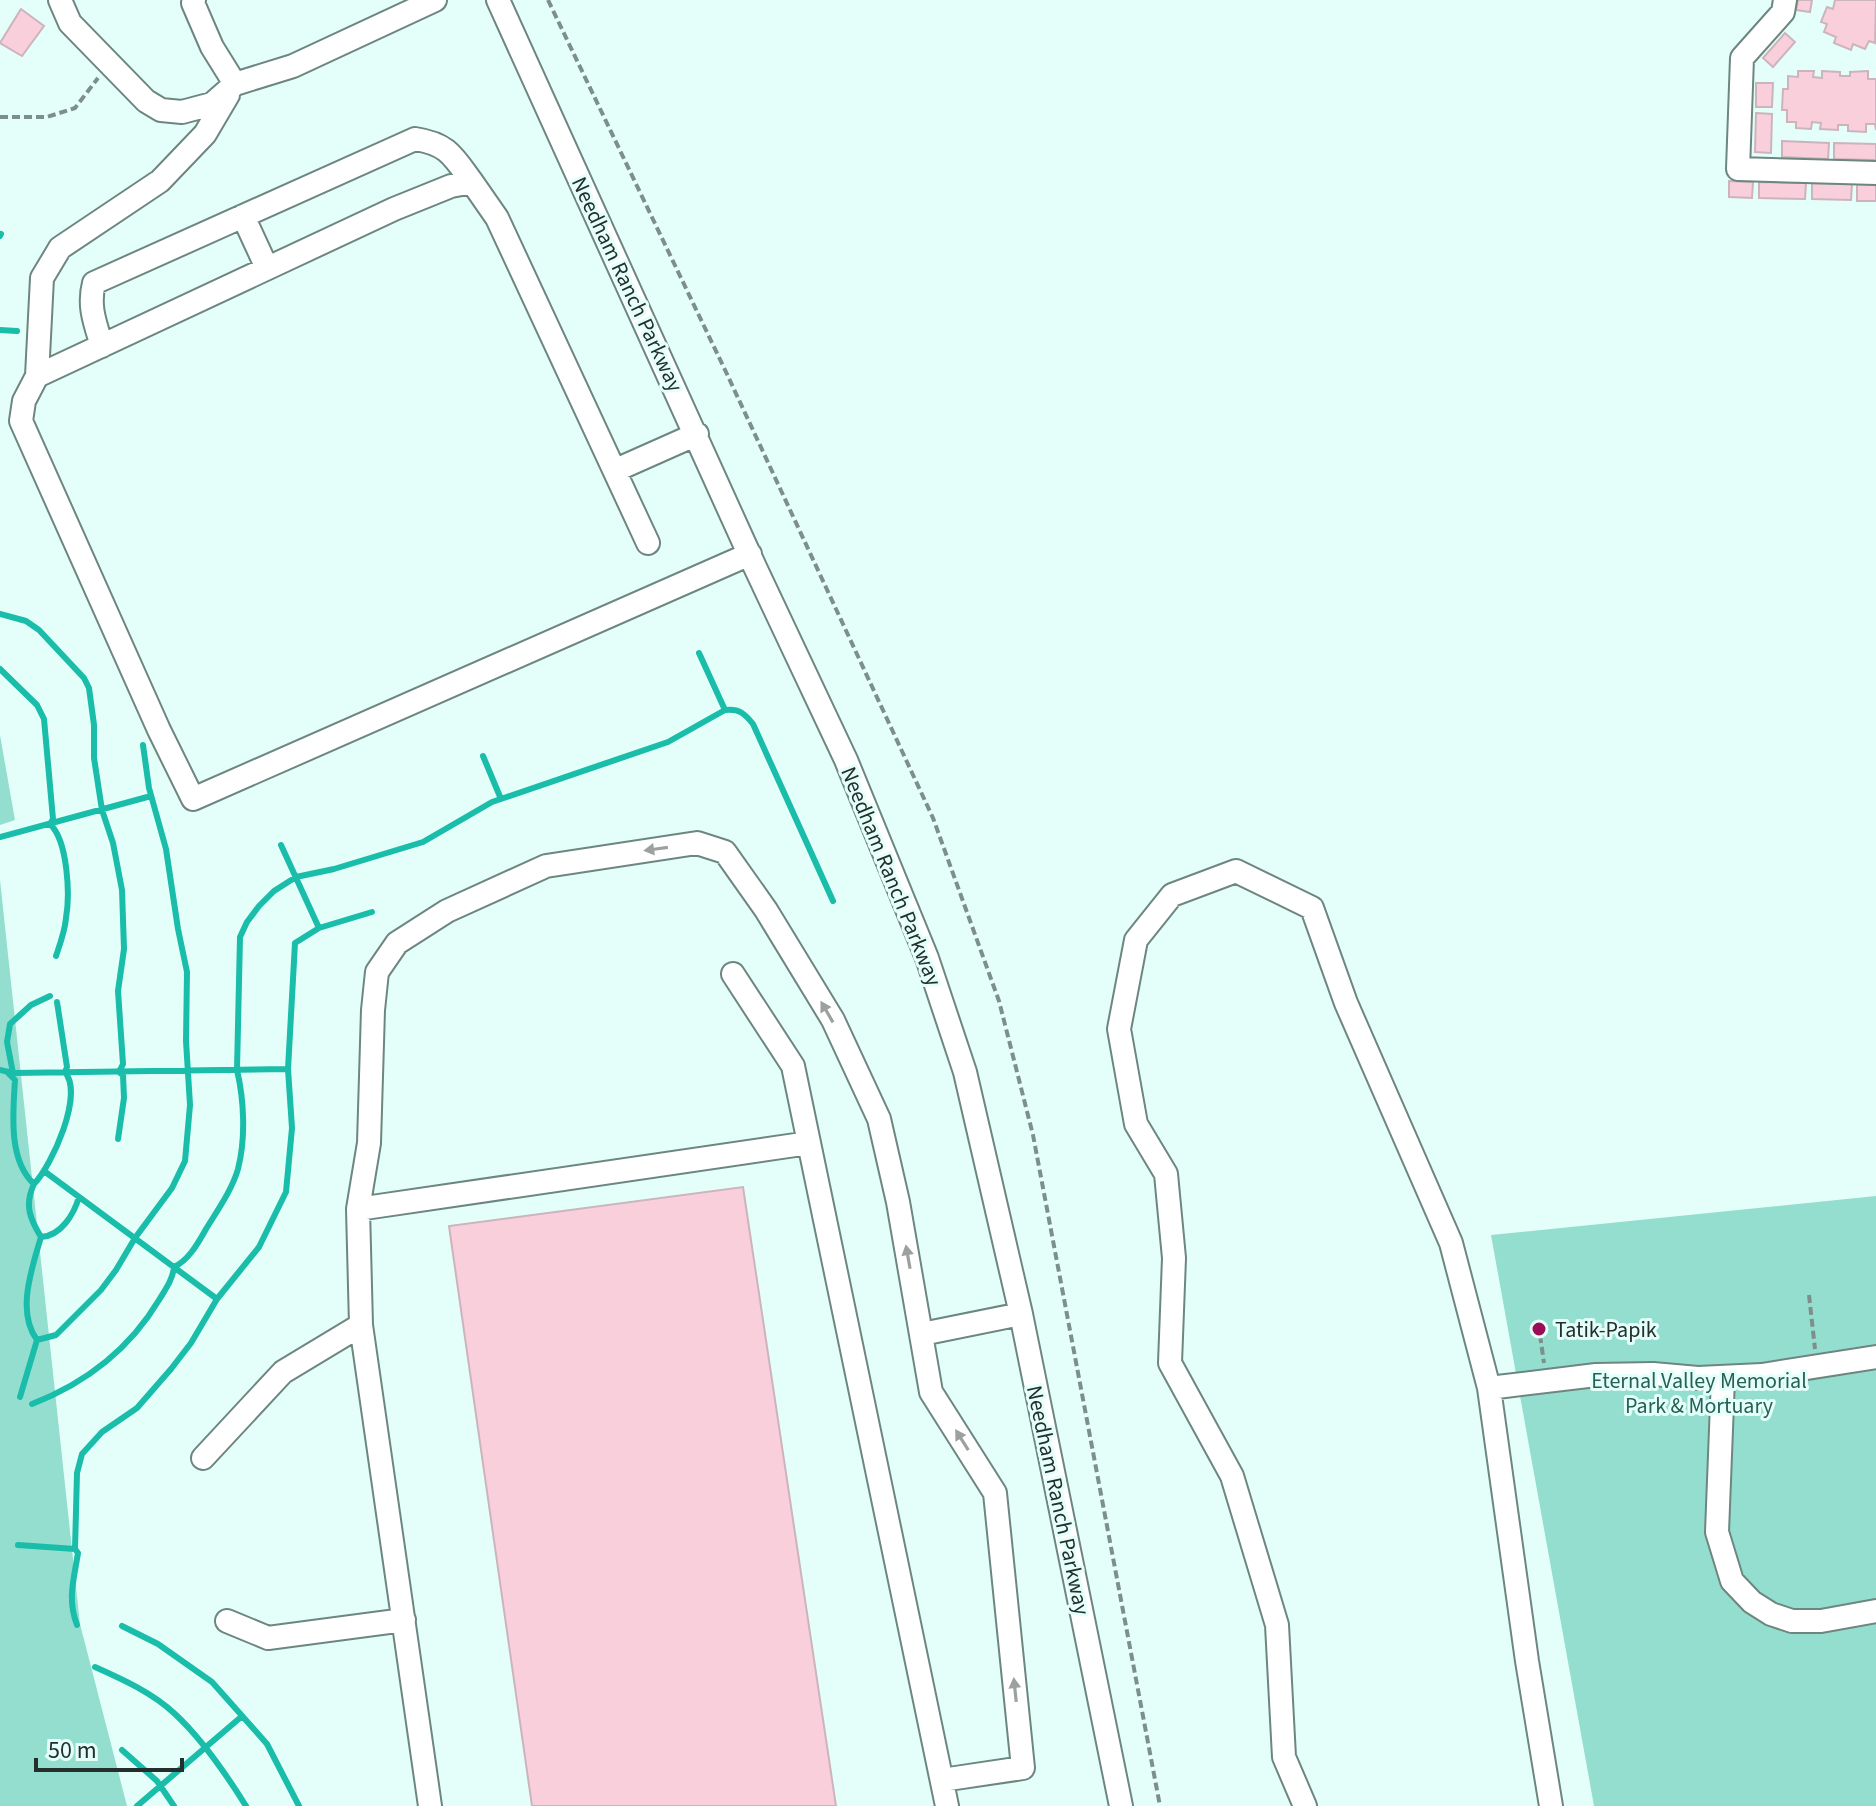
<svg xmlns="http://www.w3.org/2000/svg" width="1876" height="1806" font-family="'Source Sans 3',sans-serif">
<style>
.green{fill:#94ded0}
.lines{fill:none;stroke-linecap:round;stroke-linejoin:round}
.stream{stroke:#19bda9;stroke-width:6}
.building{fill:#f9cfdc;stroke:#ccb4bc;stroke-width:2}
.minor-casing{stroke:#6d8680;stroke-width:26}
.path{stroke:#7d8f8b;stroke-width:4;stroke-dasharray:8 4;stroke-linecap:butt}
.minor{stroke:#fff;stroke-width:22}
.oneway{fill:#9ca1a0}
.poi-dot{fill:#9d0c59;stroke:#e4fff9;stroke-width:3}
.labels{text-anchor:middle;stroke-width:6;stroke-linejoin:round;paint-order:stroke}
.street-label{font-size:22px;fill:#242e2c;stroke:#e4fff9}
.poi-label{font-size:22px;fill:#242e2c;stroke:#e4fff9;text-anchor:start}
.park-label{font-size:22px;fill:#266057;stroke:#e4fff9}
</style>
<rect width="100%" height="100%" fill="#e4fff9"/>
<path class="green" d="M 0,735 L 15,820 L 0,825 Z
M 0,880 L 80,1624 L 127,1806 L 0,1806 Z
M 1876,1196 L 1876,1806 L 1594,1806 L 1491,1235 Z"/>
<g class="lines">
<path class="stream" d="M 0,236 L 1,234
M 0,330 L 17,331
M 0,614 L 26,621 L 39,630 L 84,678 L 89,688 L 94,725 L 94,758 L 102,810 L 113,843 L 122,890 L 124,949 L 118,991 L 123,1064 L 119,1072 L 123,1075 L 124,1098 L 118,1139
M 699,653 L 725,710
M 0,669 L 37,705 L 44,719 L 53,819 L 50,824 C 68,841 70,895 66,918 C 65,931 60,944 56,956
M 483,756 L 501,799
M 0,837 L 151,796
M 281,845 L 319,928
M 0,1070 L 13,1073 L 288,1069
M 8,1073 L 15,1080 C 13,1113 8,1160 34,1184 C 24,1205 30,1219 41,1237 C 32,1268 16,1312 37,1340 L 20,1397
M 13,1073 L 7,1042 L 10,1024 L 31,1005 L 50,996
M 44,1171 L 217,1299
M 34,1184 C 52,1165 84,1095 65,1072 L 67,1067 L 57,1002
M 41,1237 C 61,1236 74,1214 79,1197
M 37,1340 L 56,1335 L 101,1290 L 116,1270 L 135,1238 L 172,1188 L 185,1161 L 190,1105 L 186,1041 L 187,972 L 178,929 L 166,849 L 149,788 L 143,745
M 32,1404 C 86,1383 129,1350 159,1300 C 165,1290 173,1279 174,1267 C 189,1260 198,1243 206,1229 C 217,1211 232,1190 238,1169 C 246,1138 244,1100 237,1070 L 240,937 L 247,922 L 259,906 L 274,891 L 296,877 L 334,869 L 423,842 L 492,802 L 668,742 L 725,710 C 739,708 745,714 753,724 L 833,901
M 18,1545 L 75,1549
M 77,1625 C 67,1599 74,1579 78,1553 L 75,1549 L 77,1473 L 82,1454 L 102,1432 L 137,1408 L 171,1369 L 191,1343 L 217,1299 L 259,1247 L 286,1192 L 292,1128 L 288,1069 L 295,943 L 319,928 L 372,912
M 122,1626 L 158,1644 L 212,1682 L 267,1744 L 299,1806
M 95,1667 C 122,1679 153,1693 175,1714 C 202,1739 226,1774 246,1806
M 122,1750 L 157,1781 L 174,1806
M 137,1806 L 241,1717"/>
</g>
<path class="building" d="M 1798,0 L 1812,0 L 1810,12 L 1796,10 Z
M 1835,0 L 1876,0 L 1875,43 L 1869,41 L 1865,49 L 1853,44 L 1851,50 L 1834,43 L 1836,37 L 1824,32 L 1827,24 L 1821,22 L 1827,7 L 1833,9 Z
M 21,9 L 44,26 L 22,56 L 0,43 Z
M 1785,33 L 1795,42 L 1773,67 L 1763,58 Z
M 1798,71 L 1814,71 L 1813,77 L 1822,78 L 1822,71 L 1840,72 L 1840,76 L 1850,76 L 1850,72 L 1868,71 L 1868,79 L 1876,79 L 1876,130 L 1875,124 L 1866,124 L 1866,132 L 1848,131 L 1848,125 L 1838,125 L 1838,130 L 1820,129 L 1821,123 L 1812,122 L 1811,129 L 1796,128 L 1796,122 L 1787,122 L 1787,110 L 1782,110 L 1783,89 L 1788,89 L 1788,76 L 1798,77 Z
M 1756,83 L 1773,83 L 1772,107 L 1756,107 Z
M 1756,113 L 1772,114 L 1771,153 L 1755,152 Z
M 1782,141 L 1829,143 L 1828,159 L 1782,157 Z
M 1834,143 L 1876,144 L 1876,160 L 1834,159 Z
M 1729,181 L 1753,182 L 1752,198 L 1729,197 Z
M 1759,182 L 1806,183 L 1805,199 L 1759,198 Z
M 1812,183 L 1852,184 L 1851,200 L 1812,199 Z
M 1857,184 L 1876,185 L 1876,201 L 1857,201 Z
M 743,1187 L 836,1806 L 532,1806 L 449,1226 Z"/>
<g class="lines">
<g class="minor-casing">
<path id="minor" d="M 60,0 L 70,23 L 146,101 L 161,110 L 182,112 L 212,104 L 235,84 L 293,66 L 435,0
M 194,0 L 193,3 L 212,47 L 235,84
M 498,0 L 755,567 L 846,760 L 927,958 L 965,1072 L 1021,1314 L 1121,1806
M 1785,0 L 1783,12 L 1742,58 L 1738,169 L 1876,173
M 243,216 L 267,268
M 102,346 C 95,323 88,306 94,283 L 415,139 C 448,144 453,156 472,182
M 37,376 L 42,278 L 60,248 L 160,181 L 205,134 L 228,95
M 616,470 L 697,434
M 648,543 L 497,218 L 472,182 L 451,186 L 394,209 L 37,376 L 24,401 L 21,421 L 159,730 L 193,799 L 750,554
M 733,974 L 793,1066 L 947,1806
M 358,1209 L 809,1143
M 922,1334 L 1021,1314
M 1723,1378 L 1717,1532 L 1732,1581 L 1752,1602 L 1771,1614 L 1792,1621 L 1821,1621 L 1876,1611
M 1489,1388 L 1596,1375 L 1653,1374 L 1698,1378 L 1762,1375 L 1876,1357
M 203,1458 L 283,1372 L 361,1325
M 227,1621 L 268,1638 L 404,1620
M 430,1806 L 361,1325 L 358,1209 L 369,1143 L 373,1010 L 377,972 L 397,943 L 447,911 L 546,866 L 697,843 L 725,852 L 766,910 L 833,1020 L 879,1119 L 898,1202 L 931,1392 L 995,1493 L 1023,1768 L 942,1780
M 1305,1806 L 1284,1757 L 1277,1625 L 1232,1476 L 1170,1363 L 1174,1258 L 1166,1174 L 1136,1124 L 1119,1029 L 1136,940 L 1172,895 L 1236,871 L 1312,908 L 1346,1003 L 1451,1243 L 1489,1388 L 1527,1661 L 1551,1806"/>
</g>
<path class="path" d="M 548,0 L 726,372 L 933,818 L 999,1001 L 1033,1135 L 1160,1806
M 0,117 L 47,117 L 75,108 L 98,78
M 1809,1295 L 1815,1349
M 1540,1335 L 1544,1363"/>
<use href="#minor" class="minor"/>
</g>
<defs><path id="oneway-solid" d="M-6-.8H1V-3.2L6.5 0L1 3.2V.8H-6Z" transform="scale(2)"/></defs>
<g class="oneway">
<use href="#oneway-solid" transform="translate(656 849) rotate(172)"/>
<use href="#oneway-solid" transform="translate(827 1012) rotate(-120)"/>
<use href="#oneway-solid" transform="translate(908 1257) rotate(-100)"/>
<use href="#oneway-solid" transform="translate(962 1440) rotate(-122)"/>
<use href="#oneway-solid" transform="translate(1015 1690) rotate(-96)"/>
</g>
<circle class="poi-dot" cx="1539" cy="1329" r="8"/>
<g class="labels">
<g class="street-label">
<text transform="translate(628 284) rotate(65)" y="8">Needham Ranch Parkway</text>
<text transform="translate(892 876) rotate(68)" y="8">Needham Ranch Parkway</text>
<text transform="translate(1059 1500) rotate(78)" y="8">Needham Ranch Parkway</text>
</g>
<g class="poi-label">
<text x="1555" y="1337">Tatik-Papik</text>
</g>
<g class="park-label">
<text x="1699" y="1388">Eternal Valley Memorial<tspan x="1699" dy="25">Park &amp; Mortuary</tspan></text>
</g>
</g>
<path d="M36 1758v12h146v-12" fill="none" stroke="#242e2c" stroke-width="4"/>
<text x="48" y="1758" font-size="24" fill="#242e2c" stroke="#e4fff9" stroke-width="6" paint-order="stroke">50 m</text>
</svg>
